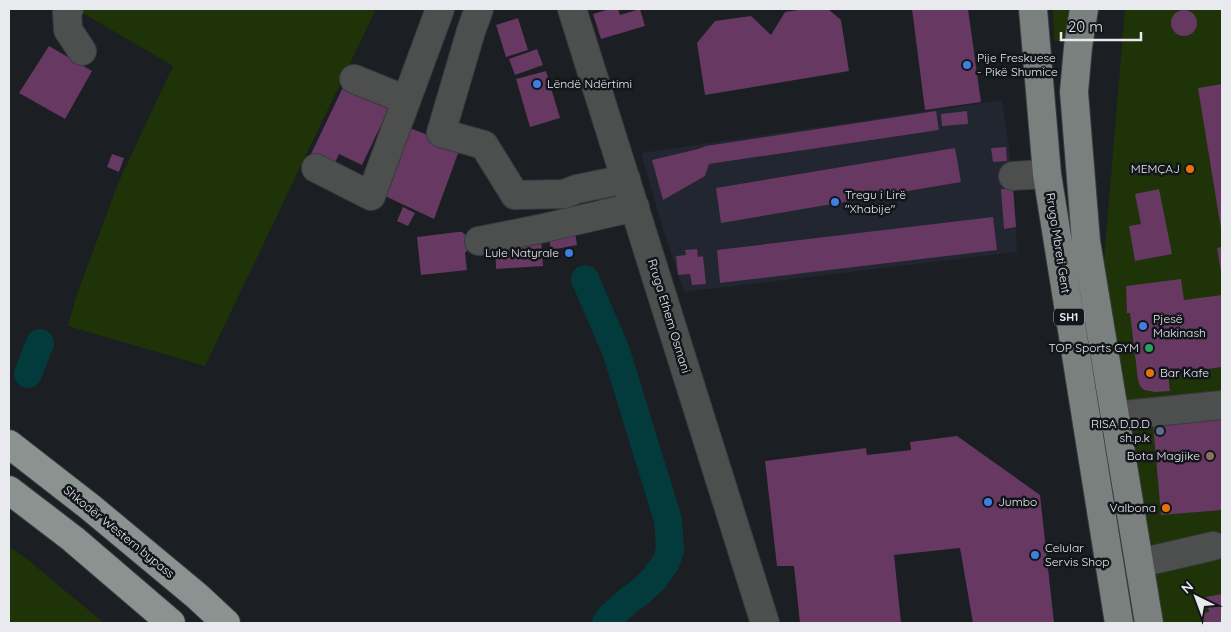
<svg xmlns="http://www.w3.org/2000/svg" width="1231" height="632" font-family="Quicksand,sans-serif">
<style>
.built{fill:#212630}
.green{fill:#1e3308}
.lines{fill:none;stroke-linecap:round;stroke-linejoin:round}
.canal{stroke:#033b3c;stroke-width:28}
.building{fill:#663862}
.minor-casing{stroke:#383b3f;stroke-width:30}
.major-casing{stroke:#383b3f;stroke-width:30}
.highway-casing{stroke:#383b3f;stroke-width:30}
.minor{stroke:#4c4f4e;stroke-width:28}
.major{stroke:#79807e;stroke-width:28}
.highway{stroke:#8b9391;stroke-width:28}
.shop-dot{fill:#3f7fe0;stroke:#121519;stroke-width:2}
.food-dot{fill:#e8710a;stroke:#121519;stroke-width:2}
.leisure-dot{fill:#2e9e5b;stroke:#121519;stroke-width:2}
.service-dot{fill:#5c6f8a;stroke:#121519;stroke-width:2}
.education-dot{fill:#8d6e63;stroke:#121519;stroke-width:2}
.labels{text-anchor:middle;stroke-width:5;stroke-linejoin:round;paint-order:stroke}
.shield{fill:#121519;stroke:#a8aaae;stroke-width:1}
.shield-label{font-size:11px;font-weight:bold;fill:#e9eaee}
.poi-label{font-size:12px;fill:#e9eaee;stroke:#121519;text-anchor:start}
.street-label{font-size:12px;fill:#e9eaee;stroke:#121519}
</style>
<rect width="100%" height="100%" fill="#1b1e22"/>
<path class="built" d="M 1002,100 L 1013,176 L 1017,252 L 684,292 L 663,229 L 641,153 Z"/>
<path class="green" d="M 76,9 L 376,9 L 205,366 L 68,326 L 76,297 L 119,181 L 173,66 Z
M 1053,9 L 1071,9 L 1064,41 L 1054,41 Z
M 1125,9 L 1222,9 L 1222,623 L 1148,623 L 1098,332 Z
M 9,546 L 28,560 L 104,623 L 9,623 Z"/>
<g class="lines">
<path class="canal" d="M 585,279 L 616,351 L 668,520 L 670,550 L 666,562 L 654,579 L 639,593 L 629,600 L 610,617 L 606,623
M 28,374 L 40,343"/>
</g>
<path class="building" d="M 610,9 L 618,9 L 620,15 L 640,9 L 645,26 L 601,39 L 593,14 Z
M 805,9 L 828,9 L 841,20 L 849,71 L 705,95 L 697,43 L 715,21 L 751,16 L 771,35 L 785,12 Z
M 912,9 L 968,9 L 981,102 L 925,110 Z
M1171 23a13 13 0 1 1 26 0a13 13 0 1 1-26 0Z
M 518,18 L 528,50 L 506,57 L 496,25 Z
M 49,46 L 92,71 L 65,119 L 19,93 Z
M 537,49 L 543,65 L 515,75 L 509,59 Z
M 546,71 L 560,118 L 530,127 L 516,79 Z
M 346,81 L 392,102 L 362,165 L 339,154 L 334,165 L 311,154 Z
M 1222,84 L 1222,229 L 1221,229 L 1198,88 Z
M 936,111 L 939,130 L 709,164 L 705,176 L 663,200 L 652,160 L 698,149 L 706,146 Z
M 967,111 L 968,124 L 942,126 L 941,114 Z
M 410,128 L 460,148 L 434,219 L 385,196 Z
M 1006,147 L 1007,161 L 993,162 L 991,148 Z
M 955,148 L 961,182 L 721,223 L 716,188 Z
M 112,154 L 124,158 L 119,172 L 107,167 Z
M 1013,188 L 1016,227 L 1004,229 L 1001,189 Z
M 1159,189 L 1172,254 L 1135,261 L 1129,226 L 1141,224 L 1135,194 Z
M 403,207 L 415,213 L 408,226 L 397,221 Z
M 993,217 L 997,250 L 720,283 L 717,250 Z
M 458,232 L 462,232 L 467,236 L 470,246 L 468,250 L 465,253 L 467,270 L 421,275 L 417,237 Z
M 575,233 L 577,245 L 551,250 L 549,238 Z
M 541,239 L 543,266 L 496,269 L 495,243 Z
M 1222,247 L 1222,272 L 1221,272 L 1217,248 Z
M 697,249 L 698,257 L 703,256 L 706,284 L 692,285 L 690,274 L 678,275 L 676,256 L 686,255 L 685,250 Z
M 1181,279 L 1184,300 L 1222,295 L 1222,367 L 1168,374 L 1170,391 L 1155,392 L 1144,390 L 1140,386 L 1138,380 L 1130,313 L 1127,313 L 1126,286 Z
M 1222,418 L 1222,510 L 1161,515 L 1153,424 Z
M 957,436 L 1040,495 L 1054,623 L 973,623 L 960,548 L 894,555 L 901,623 L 800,623 L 794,566 L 777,566 L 765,461 L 866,448 L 867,455 L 911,450 L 910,442 Z
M 1222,594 L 1222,623 L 1204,623 L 1202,613 L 1209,612 L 1206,597 Z"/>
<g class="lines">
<g class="minor-casing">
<path id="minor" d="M 69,9 L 67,12 L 68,30 L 82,51
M 479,9 L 471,31 L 441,133 L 484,145 L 515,195 L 564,194 L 577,189 L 626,179
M 572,9 L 765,623
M 354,79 L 406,100
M 316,168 L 371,196 L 440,9
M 1013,176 L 1047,174
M 479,241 L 544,228 L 635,207
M 1115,416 L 1222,405
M 1140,563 L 1213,546"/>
</g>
<g class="major-casing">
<path id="major" d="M 1033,9 L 1047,174 L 1119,623
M 1084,9 L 1078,47 L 1074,92 L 1086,241 L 1149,623"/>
</g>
<g class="highway-casing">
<path id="highway" d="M 9,444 L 90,507 L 197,596 L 226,623
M 9,490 L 73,539 L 171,623"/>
</g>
<use href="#minor" class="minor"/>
<use href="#major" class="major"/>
<use href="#highway" class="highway"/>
</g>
<g class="shop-dot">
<circle cx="967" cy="65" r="5"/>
<circle cx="537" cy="84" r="5"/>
<circle cx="835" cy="202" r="5"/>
<circle cx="569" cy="253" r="5"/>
<circle cx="1143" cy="326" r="5"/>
<circle cx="988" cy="502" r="5"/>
<circle cx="1035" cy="555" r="5"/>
</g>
<g class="food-dot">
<circle cx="1190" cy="169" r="5"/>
<circle cx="1150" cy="373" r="5"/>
<circle cx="1166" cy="508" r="5"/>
</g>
<circle class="leisure-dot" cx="1149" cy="348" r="5"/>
<circle class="service-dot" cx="1160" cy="431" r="5"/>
<circle class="education-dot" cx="1210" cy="456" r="5"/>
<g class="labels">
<rect class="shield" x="1054" y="308.5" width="30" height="17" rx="4"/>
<g class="shield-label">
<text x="1069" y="321">SH1</text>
</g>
<g class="poi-label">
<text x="977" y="62">Pije Freskuese<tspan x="977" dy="14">- Pikë Shumice</tspan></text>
<text x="547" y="88">Lëndë Ndërtimi</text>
<text x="1180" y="173" text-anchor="end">MEMÇAJ</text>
<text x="845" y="199">Tregu i Lirë<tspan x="845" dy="14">"Xhabije"</tspan></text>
<text x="559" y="257" text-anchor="end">Lule Natyrale</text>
<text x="1153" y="323">Pjesë<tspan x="1153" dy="14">Makinash</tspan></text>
<text x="1139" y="352" text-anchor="end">TOP Sports GYM</text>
<text x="1160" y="377">Bar Kafe</text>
<text x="1150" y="428" text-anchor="end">RISA D.D.D<tspan x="1150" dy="14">sh.p.k</tspan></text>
<text x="1200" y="460" text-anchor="end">Bota Magjike</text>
<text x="998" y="506">Jumbo</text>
<text x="1156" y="512" text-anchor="end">Valbona</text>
<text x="1045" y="552">Celular<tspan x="1045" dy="14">Servis Shop</tspan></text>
</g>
<g class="street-label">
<text transform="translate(1058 243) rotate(81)" y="4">Rruga Mbreti Gent</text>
<text transform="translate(669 316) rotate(73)" y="4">Rruga Ethem Osmani</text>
<text transform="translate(119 532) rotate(39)" y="4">Shkodër Western bypass</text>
</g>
</g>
<rect width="1231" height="632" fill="none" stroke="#e9eaee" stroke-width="20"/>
<g transform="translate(1196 597) rotate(318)" stroke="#121519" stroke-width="4" paint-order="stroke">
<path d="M0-4L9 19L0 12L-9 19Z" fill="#e9eaee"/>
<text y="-8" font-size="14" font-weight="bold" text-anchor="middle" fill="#e9eaee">N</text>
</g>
<path d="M1061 32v8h80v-8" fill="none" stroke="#e9eaee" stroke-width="2.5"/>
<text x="1068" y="32" font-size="15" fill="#e9eaee" stroke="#121519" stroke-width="4" paint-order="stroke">20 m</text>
</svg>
